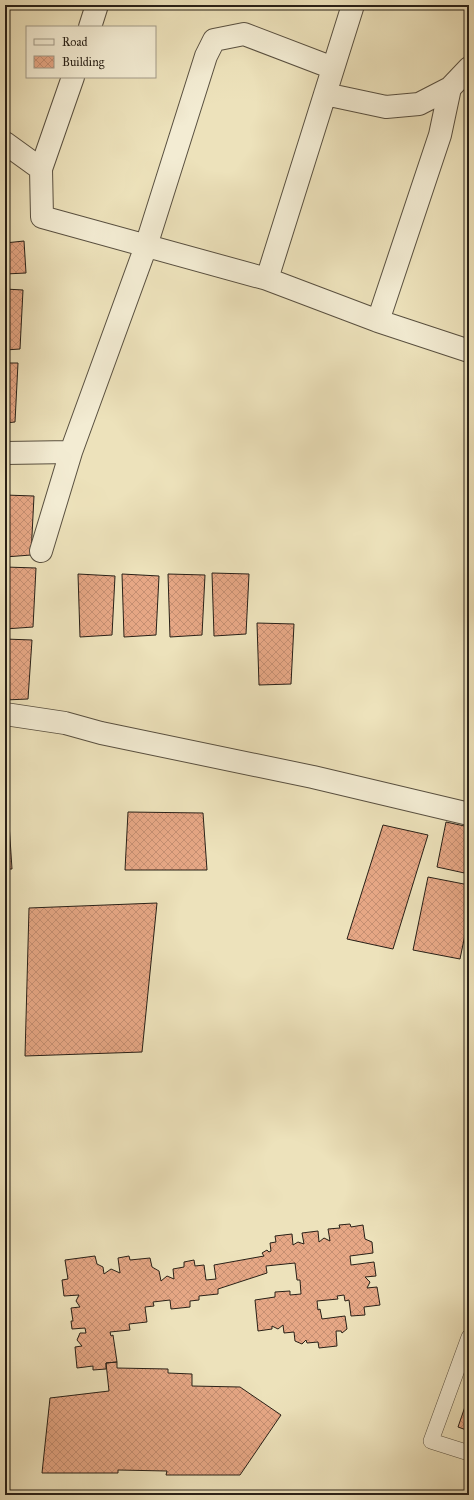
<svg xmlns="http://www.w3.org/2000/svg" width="474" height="1500" font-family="'IM FELL Great Primer',serif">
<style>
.building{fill:url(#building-cross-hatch);stroke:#282017}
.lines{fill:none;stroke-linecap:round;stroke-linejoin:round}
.service-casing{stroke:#595040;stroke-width:16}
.minor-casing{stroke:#595040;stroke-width:24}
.service{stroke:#f3ecd3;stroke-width:15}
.minor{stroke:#f3ecd3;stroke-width:22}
</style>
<defs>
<pattern id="building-cross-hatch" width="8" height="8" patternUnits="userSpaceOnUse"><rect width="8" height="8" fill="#e6a785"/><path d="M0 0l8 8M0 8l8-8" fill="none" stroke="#c58f72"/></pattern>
</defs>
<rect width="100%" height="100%" fill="#ede2bb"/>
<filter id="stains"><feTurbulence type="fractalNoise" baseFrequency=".005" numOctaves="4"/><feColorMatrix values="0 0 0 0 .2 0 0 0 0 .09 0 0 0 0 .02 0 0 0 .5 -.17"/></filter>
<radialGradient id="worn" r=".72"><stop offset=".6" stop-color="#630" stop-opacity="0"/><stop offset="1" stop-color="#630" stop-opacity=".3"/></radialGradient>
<path class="building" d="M 24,241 L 26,273 L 5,274 L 5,243 Z
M 5,289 L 23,290 L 20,349 L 5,350 Z
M 5,363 L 18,363 L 15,422 L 5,423 Z
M 5,495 L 34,496 L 31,555 L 5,557 Z
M 5,567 L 36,568 L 33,627 L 5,629 Z
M 212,573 L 249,574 L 246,634 L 214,636 Z
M 78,574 L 115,576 L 112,635 L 80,637 Z
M 122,574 L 159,576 L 156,635 L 124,637 Z
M 168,574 L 205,575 L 202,635 L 170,637 Z
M 257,623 L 294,624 L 291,684 L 259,685 Z
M 5,639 L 32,640 L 28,699 L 5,700 Z
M 5,808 L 8,808 L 12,869 L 5,869 Z
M 128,812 L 203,813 L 207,870 L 125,870 Z
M 446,822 L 469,827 L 469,874 L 437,867 Z
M 383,825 L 428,835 L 393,949 L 347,939 Z
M 428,877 L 469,885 L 469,915 L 460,959 L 413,950 Z
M 157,903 L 142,1052 L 25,1056 L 29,908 Z
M 350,1224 L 351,1227 L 363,1225 L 365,1239 L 372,1242 L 373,1253 L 350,1256 L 351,1265 L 374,1262 L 376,1276 L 365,1277 L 370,1282 L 367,1288 L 377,1287 L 380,1305 L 364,1307 L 365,1315 L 351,1316 L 349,1300 L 345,1301 L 344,1295 L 337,1296 L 338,1299 L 317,1301 L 318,1310 L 320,1309 L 322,1319 L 345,1316 L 347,1329 L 342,1333 L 341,1331 L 336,1331 L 337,1346 L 319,1348 L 318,1342 L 307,1343 L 306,1340 L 302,1344 L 295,1341 L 294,1332 L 284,1333 L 283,1325 L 278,1329 L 272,1326 L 272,1329 L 258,1331 L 255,1300 L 275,1297 L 275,1292 L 290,1291 L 290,1295 L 301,1294 L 300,1280 L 297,1280 L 295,1263 L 266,1266 L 267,1273 L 218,1289 L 218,1294 L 199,1296 L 199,1300 L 190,1301 L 190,1307 L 171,1309 L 170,1300 L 153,1302 L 154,1306 L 145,1307 L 147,1322 L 129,1324 L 130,1330 L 110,1332 L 111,1336 L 113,1335 L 117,1362 L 106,1363 L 106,1369 L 93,1370 L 93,1366 L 77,1368 L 75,1347 L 82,1346 L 77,1340 L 80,1333 L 86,1333 L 85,1328 L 72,1329 L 71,1321 L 73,1321 L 71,1308 L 80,1307 L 76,1301 L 79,1295 L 64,1296 L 62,1280 L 68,1279 L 65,1260 L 95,1256 L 97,1264 L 103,1267 L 104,1274 L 111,1269 L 120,1273 L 118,1258 L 129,1256 L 130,1260 L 150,1258 L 152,1267 L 159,1271 L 161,1281 L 167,1276 L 174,1279 L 173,1269 L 184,1267 L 184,1262 L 194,1260 L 195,1266 L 204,1265 L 206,1280 L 216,1279 L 214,1265 L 264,1256 L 262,1253 L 267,1250 L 269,1252 L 271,1251 L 270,1243 L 276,1242 L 275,1236 L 292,1234 L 293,1245 L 298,1242 L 304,1244 L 302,1233 L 318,1231 L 319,1242 L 324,1238 L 330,1241 L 328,1229 L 340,1228 L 339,1225 Z
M 117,1362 L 117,1368 L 168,1369 L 168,1373 L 192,1374 L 192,1386 L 240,1387 L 281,1415 L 240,1475 L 166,1475 L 167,1471 L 118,1470 L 118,1473 L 42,1473 L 50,1398 L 109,1391 L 106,1363 Z
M 469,1395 L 469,1431 L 458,1427 Z"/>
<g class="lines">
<g class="service-casing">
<path id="service" d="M 469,1337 L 431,1441 L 469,1453"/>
</g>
<g class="minor-casing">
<path id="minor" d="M 90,27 L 97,5
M 73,77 L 41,169 L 42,217 L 267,279 L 378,321 L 469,351
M 325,94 L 386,107 L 419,104 L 450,88
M 5,143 L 41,169
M 267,279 L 353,5
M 378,321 L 440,135 L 450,88 L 469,68
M 5,453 L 71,452
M 41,551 L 71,452 L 146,246 L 206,56 L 214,40 L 244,34 L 333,68
M 5,714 L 65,723 L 101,733 L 313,777 L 469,814"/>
</g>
<use href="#service" class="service"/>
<use href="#minor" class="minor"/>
</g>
<rect width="474" height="1500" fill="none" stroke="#ede2bb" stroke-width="20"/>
<rect x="6" y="6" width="462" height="1488" fill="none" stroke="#282017" stroke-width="2"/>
<rect x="10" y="10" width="454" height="1480" fill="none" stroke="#282017"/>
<rect x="26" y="26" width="130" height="52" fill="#f3ecd3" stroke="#a29a88"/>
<rect x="34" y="39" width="20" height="6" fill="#f3ecd3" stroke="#a29a88"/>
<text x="62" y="46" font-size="12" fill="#282017">Road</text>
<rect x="34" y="56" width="20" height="12" fill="url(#building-cross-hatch)" stroke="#a29a88"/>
<text x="62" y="66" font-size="12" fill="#282017">Building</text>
<rect width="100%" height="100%" filter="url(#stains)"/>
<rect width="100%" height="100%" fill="url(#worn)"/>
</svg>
